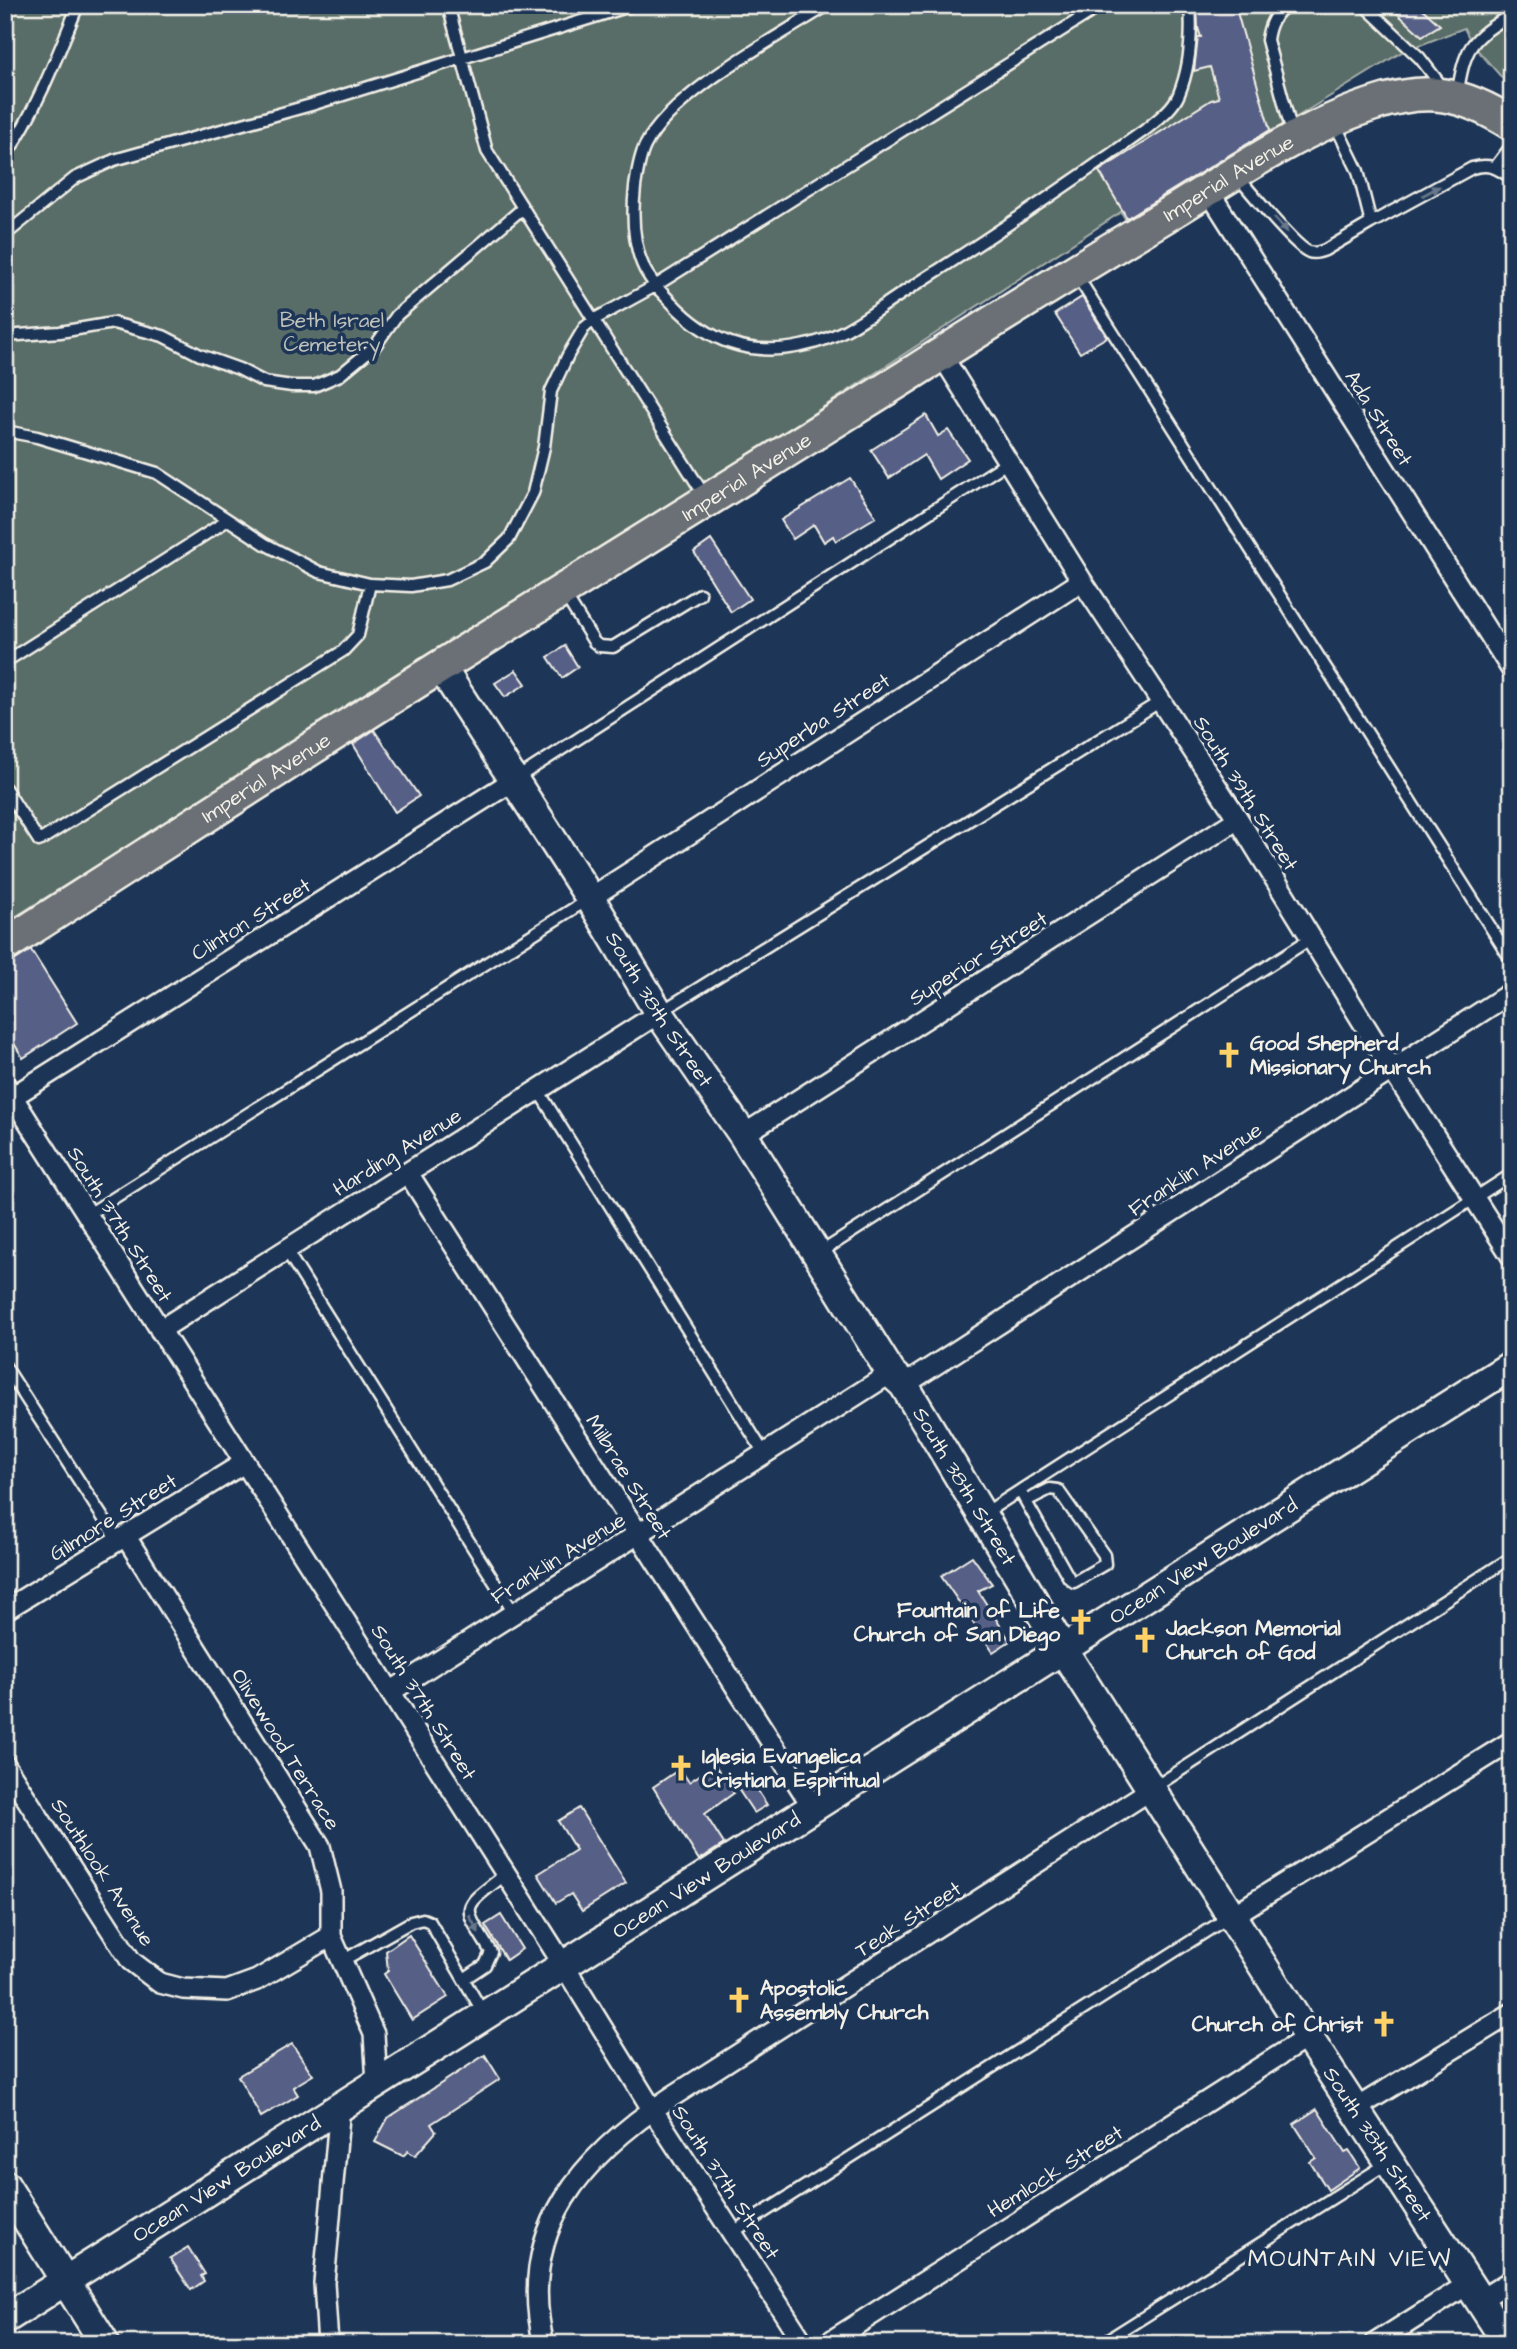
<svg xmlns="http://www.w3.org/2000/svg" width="1517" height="2349" font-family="'Architects Daughter',sans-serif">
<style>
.green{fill:#596c67;stroke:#a6aea8;stroke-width:2}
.building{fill:#575f86;stroke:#f4f1e8;stroke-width:2}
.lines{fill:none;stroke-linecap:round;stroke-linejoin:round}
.lane-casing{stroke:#f4f1e8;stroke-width:15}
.street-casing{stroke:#f4f1e8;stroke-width:24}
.secondary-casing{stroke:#f4f1e8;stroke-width:33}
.primary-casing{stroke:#f4f1e8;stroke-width:37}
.lane{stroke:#1d3557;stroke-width:10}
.street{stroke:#1d3557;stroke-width:19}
.secondary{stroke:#1d3557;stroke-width:28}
.primary{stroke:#6b7074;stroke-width:32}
.oneway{fill:#68778a}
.labels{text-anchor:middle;stroke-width:7;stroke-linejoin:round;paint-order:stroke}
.street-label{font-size:21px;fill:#f4f1e8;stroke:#1d3557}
.park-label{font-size:21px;fill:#bec2bb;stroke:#1d3557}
.poi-label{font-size:21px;font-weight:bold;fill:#f4f1e8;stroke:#1d3557;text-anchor:start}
.quarter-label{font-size:24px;letter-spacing:2px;fill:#f4f1e8;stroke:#1d3557}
</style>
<rect width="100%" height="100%" fill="#1d3557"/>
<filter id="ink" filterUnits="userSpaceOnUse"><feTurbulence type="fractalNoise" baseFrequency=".0143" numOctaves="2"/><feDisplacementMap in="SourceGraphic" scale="14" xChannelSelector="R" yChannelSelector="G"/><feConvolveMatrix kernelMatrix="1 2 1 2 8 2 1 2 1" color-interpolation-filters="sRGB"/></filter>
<g filter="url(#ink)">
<path class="green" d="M 5,5 L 1512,5 L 1512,89 L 1472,44 L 1464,28 L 1402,52 L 1277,129 L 1231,154 L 1126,220 L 1121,212 L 715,478 L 13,918 L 5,916 Z"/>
<path class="building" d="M 1197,5 L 1235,5 L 1270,130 L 1127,218 L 1099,171 L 1211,100 L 1219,98 L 1210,67 L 1194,71 L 1198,37 L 1201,37 L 1198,28 Z
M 1388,5 L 1418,5 L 1440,25 L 1422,36 Z
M 1082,297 L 1107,337 L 1080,353 L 1055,314 Z
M 926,415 L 938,436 L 948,430 L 968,459 L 938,479 L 924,455 L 889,478 L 871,450 Z
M 850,478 L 876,517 L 836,541 L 833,536 L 824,542 L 814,525 L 793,539 L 781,520 Z
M 711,540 L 750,599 L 731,612 L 694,552 Z
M 565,646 L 578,667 L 562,678 L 548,657 Z
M 516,670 L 526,684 L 505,697 L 495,683 Z
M 374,730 L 419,796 L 395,812 L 353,744 Z
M 31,950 L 77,1023 L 23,1058 L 5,1029 L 5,967 Z
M 972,1556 L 992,1584 L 978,1591 L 1010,1641 L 993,1652 L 941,1576 Z
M 715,1765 L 734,1793 L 705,1814 L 724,1844 L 699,1860 L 653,1787 L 680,1769 L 689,1782 Z
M 747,1774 L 767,1805 L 754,1813 L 734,1783 Z
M 579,1808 L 626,1883 L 582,1911 L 571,1894 L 556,1903 L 538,1874 L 576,1850 L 558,1821 Z
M 501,1915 L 522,1949 L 506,1960 L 485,1925 Z
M 409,1935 L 448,1997 L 412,2020 L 384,1974 L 388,1971 L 386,1951 Z
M 292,2044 L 313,2075 L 293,2087 L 298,2095 L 261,2117 L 238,2076 Z
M 485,2055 L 500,2079 L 431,2124 L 436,2132 L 415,2156 L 408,2151 L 403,2156 L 375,2142 L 388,2118 Z
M 1317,2109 L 1345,2153 L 1349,2151 L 1360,2168 L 1328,2190 L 1310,2162 L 1316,2158 L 1294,2124 Z
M 188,2247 L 205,2274 L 201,2276 L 204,2281 L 191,2290 L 170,2258 Z"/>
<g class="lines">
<g class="lane-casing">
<path id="lane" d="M 448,5 L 487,151 L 706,498
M 828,5 C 778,37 671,93 645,146 C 639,158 637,174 635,187 C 632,214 633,246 645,270 C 652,283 662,293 672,303 C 708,341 748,357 801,346 C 847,337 873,311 912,287 C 991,237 1069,184 1145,130 C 1157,120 1173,109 1179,94 C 1190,67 1192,33 1190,5
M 1287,5 C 1274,14 1269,25 1267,40 L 1293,136
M 1364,5 L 1420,58 L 1443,88
M 1457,96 C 1465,47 1469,40 1512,14
M 5,157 C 36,111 57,57 78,5
M 1496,166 L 1512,145
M 1238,177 C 1250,191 1295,247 1309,252 C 1314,254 1320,252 1325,250 L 1371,223 L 1358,171 L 1335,124
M 1371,223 L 1472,168 C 1490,163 1497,168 1512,178
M 5,235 L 75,178 L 114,160 L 311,105 L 633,5
M 1077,276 L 1512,961
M 5,336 L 60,332 L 113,323 L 163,336 L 200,355 L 239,369 L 264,382 L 292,386 L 314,386 L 340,375 L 375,346 L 397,315 L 523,208
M 5,431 L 37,437 L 157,473 L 265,544 L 319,572 L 370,584 L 411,586 L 447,580 L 485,562 L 509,539 L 533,493 L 544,447 L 551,391 L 568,355 L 584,328 L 595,319 L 655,286 L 1102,5
M 565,595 L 594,642 L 599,646 L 613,647 L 700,594
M 5,662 L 228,520
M 517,778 L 1008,462
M 5,788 L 39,841 L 343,651 L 358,635 L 370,584
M 662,1011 L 1161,701
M 538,1090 L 764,1453
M 87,1215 L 587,900
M 286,1250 L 514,1613
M 818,1254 L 1310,939
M 5,1366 L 118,1541
M 1020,1491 L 1069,1578 L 1074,1582 L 1105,1564 L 1104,1555 L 1058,1490 L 1050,1489 L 1026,1501
M 985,1513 L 1512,1174
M 1153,1788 L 1512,1557
M 342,1961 L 411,1922 L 423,1919 L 430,1922 L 484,2014
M 464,1979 L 485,1965 L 491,1952 C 461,1903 460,1910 506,1874
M 733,2232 L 1229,1917
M 1101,2344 L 1388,2163"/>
</g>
<g class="street-casing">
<path id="street" d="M 1208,190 L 1512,670
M 941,354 L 1082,581 L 1238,819 L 1391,1068 L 1512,1257
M 590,898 L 1082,581
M 5,1085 L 563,1964 L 652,2109 L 804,2344
M 12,1097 L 514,780
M 743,1135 L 1238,819
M 408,1173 L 812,1806
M 160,1330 L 659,1013
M 904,1385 L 1512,992
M 126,1537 L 320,1846 L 331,1891 L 331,1936 L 374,2034 L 377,2083
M 5,1610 L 244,1463
M 390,1692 L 891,1373
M 5,1765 L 131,1961 L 160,1983 L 183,1989 L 227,1991 L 257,1980 L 331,1936
M 1232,1916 L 1512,1741
M 1355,2109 L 1512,2013
M 1480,2300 L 1512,2280
M 328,2344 L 324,2283 L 340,2106
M 544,2344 C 515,2229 584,2154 673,2096 L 1152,1789
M 826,2344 L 1308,2037
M 1374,2344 L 1470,2283"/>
</g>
<g class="secondary-casing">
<g id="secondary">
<path id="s1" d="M 441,667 L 590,898 L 659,1013 L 743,1135 L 891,1373 L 904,1385 L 1062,1648 L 1308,2037 L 1508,2344"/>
<path d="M 5,2185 L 105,2344"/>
<path id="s2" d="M 5,2319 L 1512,1365"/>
</g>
</g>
<g class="primary-casing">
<g id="primary">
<path id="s3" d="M 5,945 C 151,852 296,757 443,665 C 598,569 753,473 907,376 C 996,319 1086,264 1177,209 C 1238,171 1302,128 1371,105 C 1427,86 1462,92 1512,124"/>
</g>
</g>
<use href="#lane" class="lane"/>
<use href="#street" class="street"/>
<use href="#secondary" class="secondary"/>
<use href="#primary" class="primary"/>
</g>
<defs><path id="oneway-solid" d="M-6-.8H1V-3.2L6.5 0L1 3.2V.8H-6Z" transform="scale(1.75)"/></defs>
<g class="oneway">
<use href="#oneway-solid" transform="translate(1431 191) rotate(-28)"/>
<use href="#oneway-solid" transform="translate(1281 225) rotate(48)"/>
<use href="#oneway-solid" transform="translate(474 1924) rotate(61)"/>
</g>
</g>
<defs>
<g id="church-bare" transform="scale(2.1)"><path d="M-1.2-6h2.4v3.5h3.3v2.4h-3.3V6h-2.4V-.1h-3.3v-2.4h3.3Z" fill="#ffd166" stroke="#1d3557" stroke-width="2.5" paint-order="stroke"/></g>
</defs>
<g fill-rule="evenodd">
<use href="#church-bare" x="1229" y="1055"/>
<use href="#church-bare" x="1081" y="1622"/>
<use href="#church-bare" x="1145" y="1640"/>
<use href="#church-bare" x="681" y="1768"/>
<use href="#church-bare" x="739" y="2000"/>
<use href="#church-bare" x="1384" y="2024"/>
</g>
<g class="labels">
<g class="street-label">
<text dy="7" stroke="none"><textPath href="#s3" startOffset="1444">Imperial Avenue</textPath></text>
<text transform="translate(1379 418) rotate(58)" y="7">Ada Street</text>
<text dy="7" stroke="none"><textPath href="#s3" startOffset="877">Imperial Avenue</textPath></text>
<text transform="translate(823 720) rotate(-33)" y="7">Superba Street</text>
<text dy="7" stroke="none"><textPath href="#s3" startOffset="310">Imperial Avenue</textPath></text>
<text transform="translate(1246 793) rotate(58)" y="7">South 39th Street</text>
<text transform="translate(251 919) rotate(-32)" y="7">Clinton Street</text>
<text transform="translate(978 958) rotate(-32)" y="7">Superior Street</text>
<text dy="7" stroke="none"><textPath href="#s1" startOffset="406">South 38th Street</textPath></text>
<text transform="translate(397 1152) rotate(-32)" y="7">Harding Avenue</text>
<text transform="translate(1195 1169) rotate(-33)" y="7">Franklin Avenue</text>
<text transform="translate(120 1224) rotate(58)" y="7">South 37th Street</text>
<text transform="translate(629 1477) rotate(58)" y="7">Milbrae Street</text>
<text dy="7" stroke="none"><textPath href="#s1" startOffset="973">South 38th Street</textPath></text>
<text transform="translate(113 1517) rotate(-32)" y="7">Gilmore Street</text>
<text transform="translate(558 1558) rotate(-32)" y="7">Franklin Avenue</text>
<text dy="7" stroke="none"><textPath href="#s2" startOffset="1418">Ocean View Boulevard</textPath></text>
<text transform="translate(424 1702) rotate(58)" y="7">South 37th Street</text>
<text transform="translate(286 1749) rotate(58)" y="7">Olivewood Terrace</text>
<text transform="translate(103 1872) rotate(57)" y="7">Southlook Avenue</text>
<text dy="7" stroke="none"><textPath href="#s2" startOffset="830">Ocean View Boulevard</textPath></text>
<text transform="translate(908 1919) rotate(-33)" y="7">Teak Street</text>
<text dy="7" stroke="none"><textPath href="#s1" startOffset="1750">South 38th Street</textPath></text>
<text transform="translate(1055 2171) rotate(-32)" y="7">Hemlock Street</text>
<text dy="7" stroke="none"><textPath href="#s2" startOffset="262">Ocean View Boulevard</textPath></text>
<text transform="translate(726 2182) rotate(57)" y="7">South 37th Street</text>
</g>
<g class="park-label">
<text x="332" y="327">Beth Israel<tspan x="332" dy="24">Cemetery</tspan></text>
</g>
<g class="poi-label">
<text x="1250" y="1050">Good Shepherd<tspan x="1250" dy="24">Missionary Church</tspan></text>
<text x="1060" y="1617" text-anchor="end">Fountain of Life<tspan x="1060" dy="24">Church of San Diego</tspan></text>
<text x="1166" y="1635">Jackson Memorial<tspan x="1166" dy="24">Church of God</tspan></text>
<text x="702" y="1763">Iglesia Evangelica<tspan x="702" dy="24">Cristiana Espiritual</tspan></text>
<text x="760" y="1995">Apostolic<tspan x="760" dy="24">Assembly Church</tspan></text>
<text x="1363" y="2031" text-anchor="end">Church of Christ</text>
</g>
<g class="quarter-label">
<text x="1350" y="2266">MOUNTAIN VIEW</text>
</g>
</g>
<rect width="1517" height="2349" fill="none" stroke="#1d3557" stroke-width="28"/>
<rect x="14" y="14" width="1489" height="2321" fill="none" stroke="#f4f1e8" stroke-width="2.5" filter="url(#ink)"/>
</svg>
